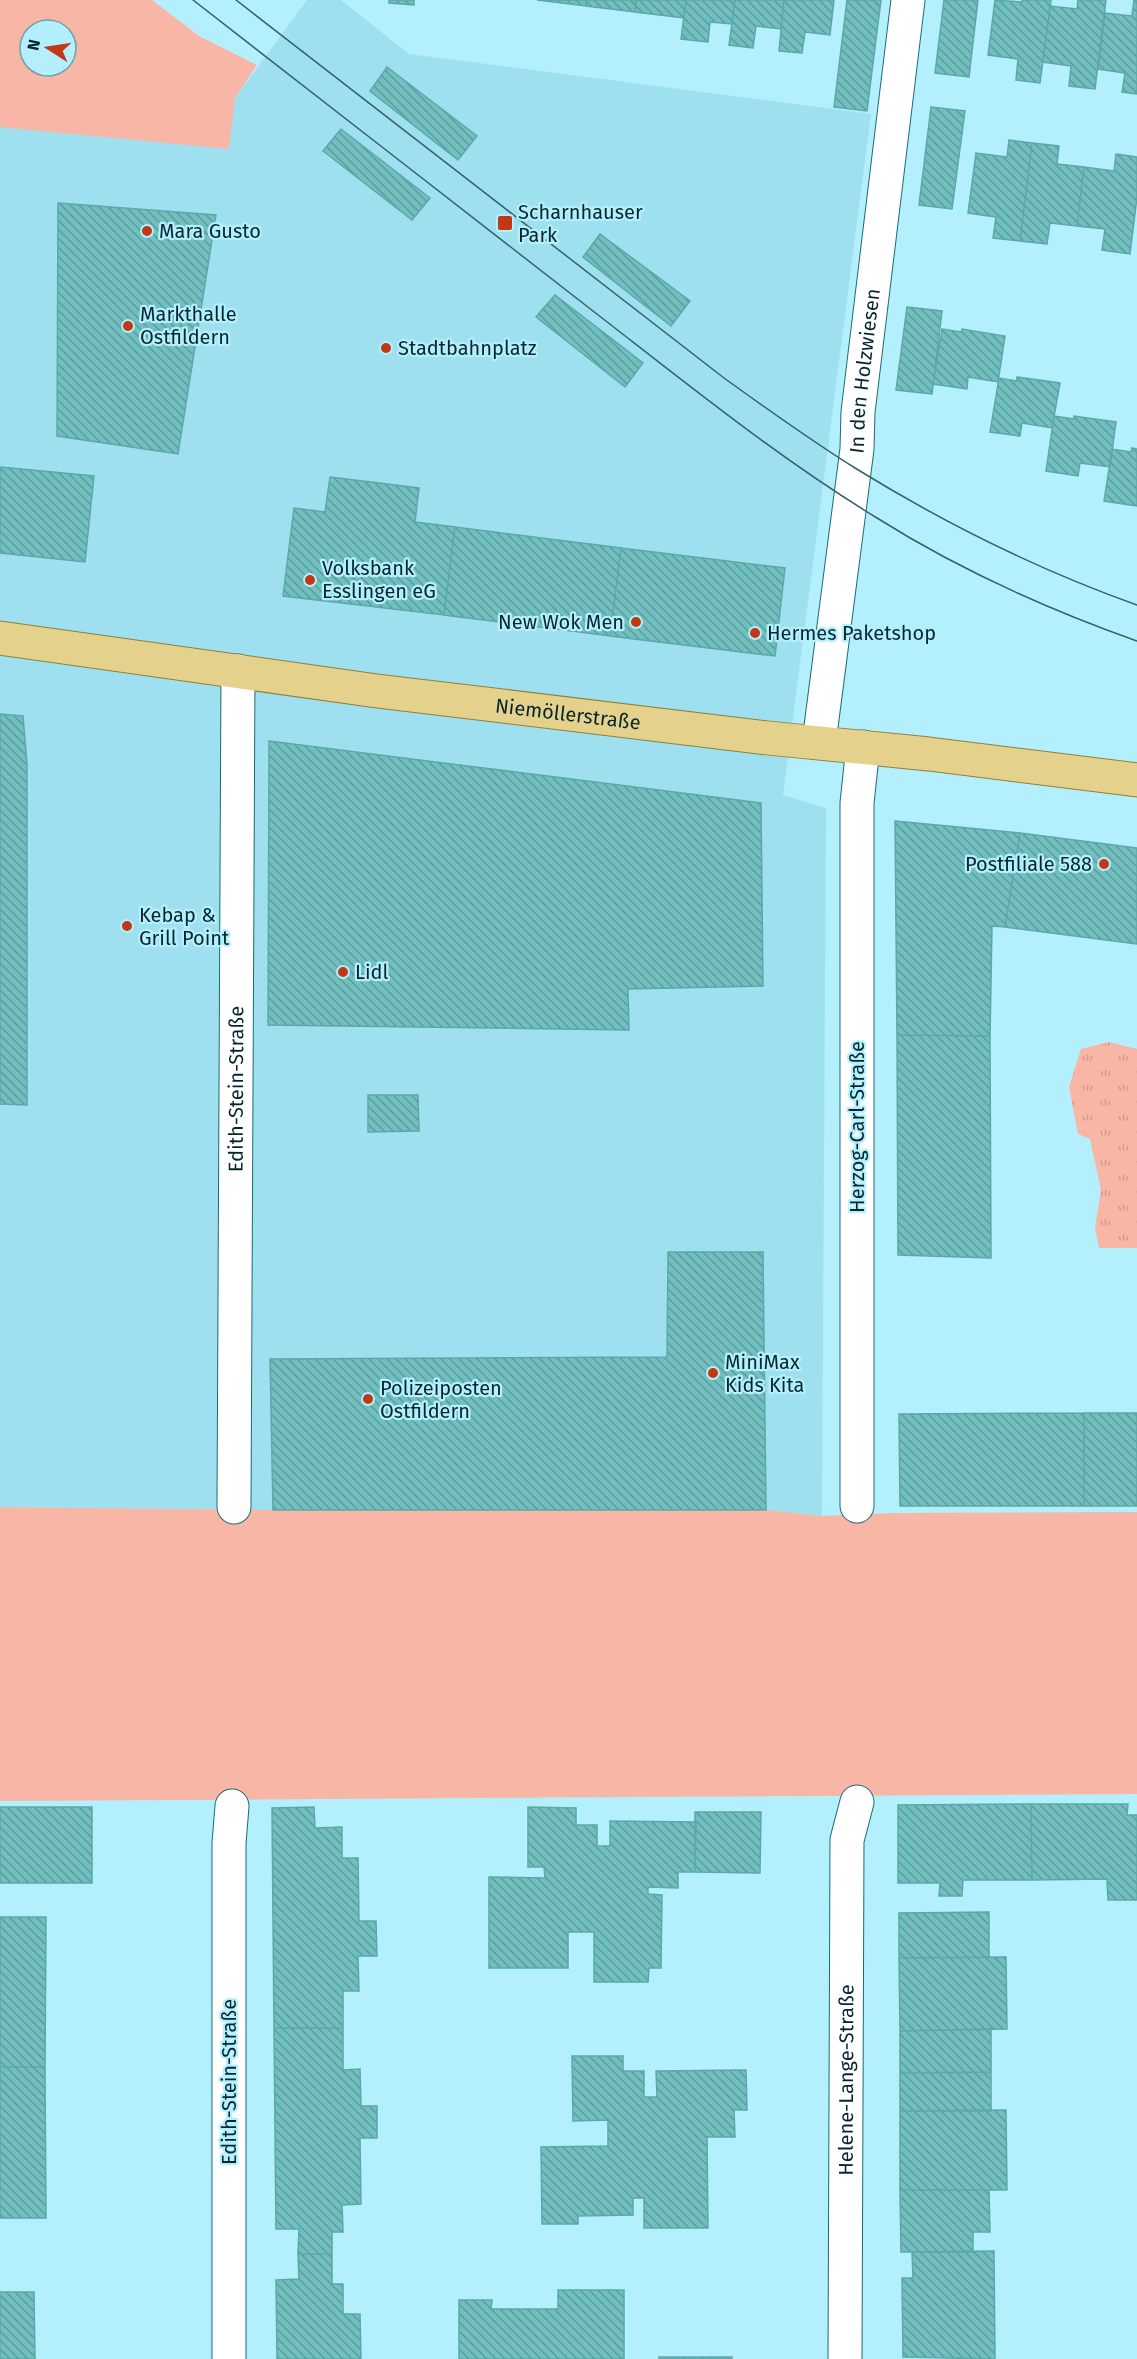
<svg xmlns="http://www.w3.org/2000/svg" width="1137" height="2359" font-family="'Fira Sans',sans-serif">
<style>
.built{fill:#9fe0f0}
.grass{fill:#f8b6a6;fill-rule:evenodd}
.park{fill:url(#park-tufts)}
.building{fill:url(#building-back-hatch);stroke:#5aa9a8;stroke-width:1.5}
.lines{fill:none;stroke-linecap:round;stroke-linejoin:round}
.minor-casing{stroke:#196b7b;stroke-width:35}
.major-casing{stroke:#8b8239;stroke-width:35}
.minor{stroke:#fff;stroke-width:33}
.major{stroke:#e4d28c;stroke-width:33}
.tram{stroke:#386069;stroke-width:1.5}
.poi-dot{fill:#c23816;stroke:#b4effd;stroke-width:2}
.labels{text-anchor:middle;stroke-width:4.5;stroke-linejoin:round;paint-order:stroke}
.poi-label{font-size:20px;fill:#06262d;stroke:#b4effd;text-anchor:start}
.street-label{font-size:20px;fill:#06262d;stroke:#b4effd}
</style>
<defs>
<pattern id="park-tufts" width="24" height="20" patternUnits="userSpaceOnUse" patternTransform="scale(1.5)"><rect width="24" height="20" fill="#f8b6a6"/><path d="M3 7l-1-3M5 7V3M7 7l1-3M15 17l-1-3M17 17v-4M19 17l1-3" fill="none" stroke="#d39c8f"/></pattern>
<pattern id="building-back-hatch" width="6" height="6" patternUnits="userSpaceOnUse" patternTransform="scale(1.5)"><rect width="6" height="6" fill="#71c0bf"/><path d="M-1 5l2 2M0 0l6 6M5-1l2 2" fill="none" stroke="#5b9c9c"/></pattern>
</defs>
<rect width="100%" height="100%" fill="#b4effd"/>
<path class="built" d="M 307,0 L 341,0 L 409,54 L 871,114 L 783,795 L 826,808 L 822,1516 L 765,1510 L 273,1510 L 0,1507 L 0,101 L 231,123 L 235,98 Z"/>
<path class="grass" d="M 0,0 L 152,0 L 199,36 L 257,65 L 235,98 L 229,149 L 0,127 ZM 30,30 L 66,30 L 66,66 L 30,66 Z
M 0,1507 L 273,1510 L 766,1510 L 822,1516 L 894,1513 L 1137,1512 L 1137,1794 L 0,1801 Z"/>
<path class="park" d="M 1109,1042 L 1137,1049 L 1137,1248 L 1099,1248 L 1095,1227 L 1101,1190 L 1090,1139 L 1078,1134 L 1069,1087 L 1081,1049 Z"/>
<path class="building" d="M 389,0 L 414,0 L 414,5 L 389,3 Z
M 537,0 L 586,0 L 586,6 Z
M 586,0 L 636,0 L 635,12 L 586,6 Z
M 636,0 L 686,0 L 684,18 L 635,12 Z
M 686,0 L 735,0 L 732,24 L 710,22 L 708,42 L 681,39 Z
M 735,0 L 784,0 L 781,29 L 756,26 L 753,48 L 729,45 Z
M 784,0 L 834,0 L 830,35 L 805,32 L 802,53 L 779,51 Z
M 847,0 L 881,0 L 867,111 L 834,107 Z
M 944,0 L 978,0 L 969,77 L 935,73 Z
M 995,0 L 1022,2 L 1022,0 L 1051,0 L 1040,83 L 1016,80 L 1018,59 L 988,55 Z
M 1078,0 L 1106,0 L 1095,89 L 1069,86 L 1071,66 L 1043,62 L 1050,6 L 1077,9 Z
M 1134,0 L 1137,0 L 1137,94 L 1122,92 L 1125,73 L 1098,69 L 1105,13 L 1132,16 Z
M 387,67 L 477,136 L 458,160 L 370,91 Z
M 931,107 L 965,111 L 952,209 L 919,205 Z
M 341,129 L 430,198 L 412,220 L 323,151 Z
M 1009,140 L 1032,143 L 1020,241 L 993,238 L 996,217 L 968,213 L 976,153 L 1007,157 Z
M 1032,143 L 1059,146 L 1057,164 L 1084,167 L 1077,226 L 1050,223 L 1047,244 L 1020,241 Z
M 1116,154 L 1137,157 L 1137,197 L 1130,254 L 1102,250 L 1105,229 L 1077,226 L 1084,167 L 1114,171 Z
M 58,203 L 216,215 L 178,454 L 57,436 Z
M 600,234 L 690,301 L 671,326 L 583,257 Z
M 555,295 L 643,363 L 625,387 L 536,317 Z
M 907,307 L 942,311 L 932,394 L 896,390 Z
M 942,329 L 961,332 L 962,329 L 1005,336 L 998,382 L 968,377 L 967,389 L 933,384 Z
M 1017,377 L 1060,383 L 1052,428 L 1022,423 L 1020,436 L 990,432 L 999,378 L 1017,381 Z
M 1054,416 L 1074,419 L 1074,416 L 1116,422 L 1110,467 L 1080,463 L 1078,476 L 1046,471 Z
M 1132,448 L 1137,449 L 1137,506 L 1104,501 L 1112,449 L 1131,452 Z
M 0,467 L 94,476 L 85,562 L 0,553 Z
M 330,477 L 419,488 L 415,522 L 455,527 L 444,615 L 283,596 L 294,508 L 325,512 Z
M 455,527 L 621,548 L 610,636 L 444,615 Z
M 621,548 L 785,568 L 775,656 L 610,636 Z
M 0,714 L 23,716 L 27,765 L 27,1105 L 0,1104 Z
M 269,741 L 761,803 L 763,986 L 628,989 L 629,1030 L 268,1025 Z
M 895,821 L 1020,833 L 1005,927 L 992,926 L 990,1036 L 897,1035 Z
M 1020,833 L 1137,848 L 1137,944 L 1005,927 Z
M 897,1035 L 990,1036 L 991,1258 L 898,1255 Z
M 368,1095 L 418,1095 L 419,1131 L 368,1132 Z
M 668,1252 L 763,1252 L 766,1510 L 273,1510 L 270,1359 L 667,1357 Z
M 1084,1413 L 1084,1506 L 900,1506 L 899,1414 Z
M 1084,1413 L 1137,1413 L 1137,1506 L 1084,1506 Z
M 1031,1804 L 1032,1880 L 963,1880 L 962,1896 L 939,1896 L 940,1883 L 898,1883 L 898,1805 Z
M 1031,1804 L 1128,1804 L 1127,1815 L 1137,1815 L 1137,1900 L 1108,1900 L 1107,1879 L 1032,1880 Z
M 0,1807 L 92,1807 L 92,1883 L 0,1883 Z
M 314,1807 L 315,1828 L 342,1827 L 342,1858 L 358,1858 L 359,1921 L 376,1921 L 377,1956 L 358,1956 L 359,1991 L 343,1991 L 343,2028 L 274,2028 L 272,1808 Z
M 528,1807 L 576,1808 L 576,1825 L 597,1825 L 597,1846 L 610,1846 L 610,1821 L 696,1822 L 695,1872 L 678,1872 L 678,1888 L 648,1887 L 648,1894 L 662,1895 L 661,1968 L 649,1968 L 648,1982 L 594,1982 L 594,1932 L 568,1932 L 568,1968 L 489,1968 L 489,1877 L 545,1878 L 544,1867 L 528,1867 Z
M 695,1812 L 761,1812 L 760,1873 L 695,1872 Z
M 989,1912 L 989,1957 L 899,1958 L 899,1913 Z
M 0,1917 L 46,1917 L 45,2067 L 0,2067 Z
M 1006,1957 L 1007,2029 L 900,2031 L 899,1958 Z
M 274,2028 L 343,2028 L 343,2070 L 360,2069 L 361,2106 L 377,2106 L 377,2138 L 360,2138 L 361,2204 L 342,2205 L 343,2232 L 332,2232 L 332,2254 L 298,2254 L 299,2229 L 276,2229 Z
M 991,2029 L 991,2072 L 900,2073 L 900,2031 Z
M 572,2056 L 623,2056 L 623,2071 L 644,2071 L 644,2097 L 657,2097 L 656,2071 L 746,2070 L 747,2110 L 734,2110 L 735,2137 L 707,2137 L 708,2228 L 644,2228 L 644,2198 L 633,2198 L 633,2215 L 578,2216 L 578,2224 L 542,2224 L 541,2147 L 608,2146 L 608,2120 L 573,2121 Z
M 0,2067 L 45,2067 L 46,2218 L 0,2218 Z
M 991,2072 L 991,2111 L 900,2111 L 900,2073 Z
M 1006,2110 L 1007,2190 L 900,2190 L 900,2111 Z
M 900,2190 L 989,2190 L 990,2232 L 973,2232 L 973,2252 L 901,2252 Z
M 994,2251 L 995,2359 L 903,2357 L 902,2278 L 913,2278 L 912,2252 Z
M 298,2254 L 332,2254 L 332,2284 L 343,2284 L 343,2314 L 360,2314 L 361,2359 L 277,2359 L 276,2280 L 299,2279 Z
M 558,2290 L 624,2290 L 624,2359 L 459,2359 L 459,2300 L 492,2300 L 491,2309 L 558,2309 Z
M 0,2292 L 34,2292 L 35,2359 L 0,2359 Z
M 659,2357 L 732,2357 L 732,2359 L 659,2359 Z"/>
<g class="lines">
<g class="minor-casing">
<g id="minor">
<path id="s1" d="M 819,742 L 857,449 L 858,412 L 908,0"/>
<path d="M 857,1506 L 857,803 L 863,747"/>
<path id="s2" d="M 234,1507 L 238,671"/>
<path d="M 229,2359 L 229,1843 L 232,1806"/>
<path id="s3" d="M 845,2359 L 847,1840 L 857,1802"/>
</g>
</g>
<g class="major-casing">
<g id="major">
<path id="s4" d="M 0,638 L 377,691 L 768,738 L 929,754 L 1137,780"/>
</g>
</g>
<use href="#minor" class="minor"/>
<use href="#major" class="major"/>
<path class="tram" d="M 193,0 C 327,103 459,208 593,311 C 686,383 777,457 877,518 C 958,569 1047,609 1137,641
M 236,0 L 724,378 C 767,409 810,440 855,468 C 944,523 1039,570 1137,605"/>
</g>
<g class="poi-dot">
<rect x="497" y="215" width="16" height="16" rx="3"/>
<circle cx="147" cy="231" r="6"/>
<circle cx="128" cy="326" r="6"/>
<circle cx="386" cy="348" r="6"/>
<circle cx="310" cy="580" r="6"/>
<circle cx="636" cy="622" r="6"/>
<circle cx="755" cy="633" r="6"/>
<circle cx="1104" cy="864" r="6"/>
<circle cx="127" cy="926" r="6"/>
<circle cx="343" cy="972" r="6"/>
<circle cx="713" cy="1373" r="6"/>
<circle cx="368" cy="1399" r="6"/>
</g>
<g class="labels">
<g class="poi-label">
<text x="518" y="219">Scharnhauser<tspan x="518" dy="23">Park</tspan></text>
<text x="159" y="238">Mara Gusto</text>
<text x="140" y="321">Markthalle<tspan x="140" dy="23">Ostfildern</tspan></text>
<text x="398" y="355">Stadtbahnplatz</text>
<text x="322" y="575">Volksbank<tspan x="322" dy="23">Esslingen eG</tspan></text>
<text x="624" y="629" text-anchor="end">New Wok Men</text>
<text x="767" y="640">Hermes Paketshop</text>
<text x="1092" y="871" text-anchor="end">Postfiliale 588</text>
<text x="139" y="922">Kebap &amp;<tspan x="139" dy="23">Grill Point</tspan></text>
<text x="355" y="979">Lidl</text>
<text x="725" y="1369">MiniMax<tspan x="725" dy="23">Kids Kita</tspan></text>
<text x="380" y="1395">Polizeiposten<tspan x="380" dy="23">Ostfildern</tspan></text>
</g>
<g class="street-label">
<text dy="7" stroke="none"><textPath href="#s1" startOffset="374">In den Holzwiesen</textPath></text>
<text dy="7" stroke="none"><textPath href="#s4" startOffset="573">Niemöllerstraße</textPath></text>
<text dy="7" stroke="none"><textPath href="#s2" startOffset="418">Edith-Stein-Straße</textPath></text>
<text transform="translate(857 1127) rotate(-90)" y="7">Herzog-Carl-Straße</text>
<text dy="7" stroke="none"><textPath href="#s3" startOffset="279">Helene-Lange-Straße</textPath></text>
<text transform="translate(229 2082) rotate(-90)" y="7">Edith-Stein-Straße</text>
</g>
</g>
<g transform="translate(48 48) rotate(282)"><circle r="28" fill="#b4effd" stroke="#6e9faa" stroke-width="1.5"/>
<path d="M0-4.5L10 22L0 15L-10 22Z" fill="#c23816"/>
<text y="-9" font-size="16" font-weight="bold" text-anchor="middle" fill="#06262d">N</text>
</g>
</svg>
